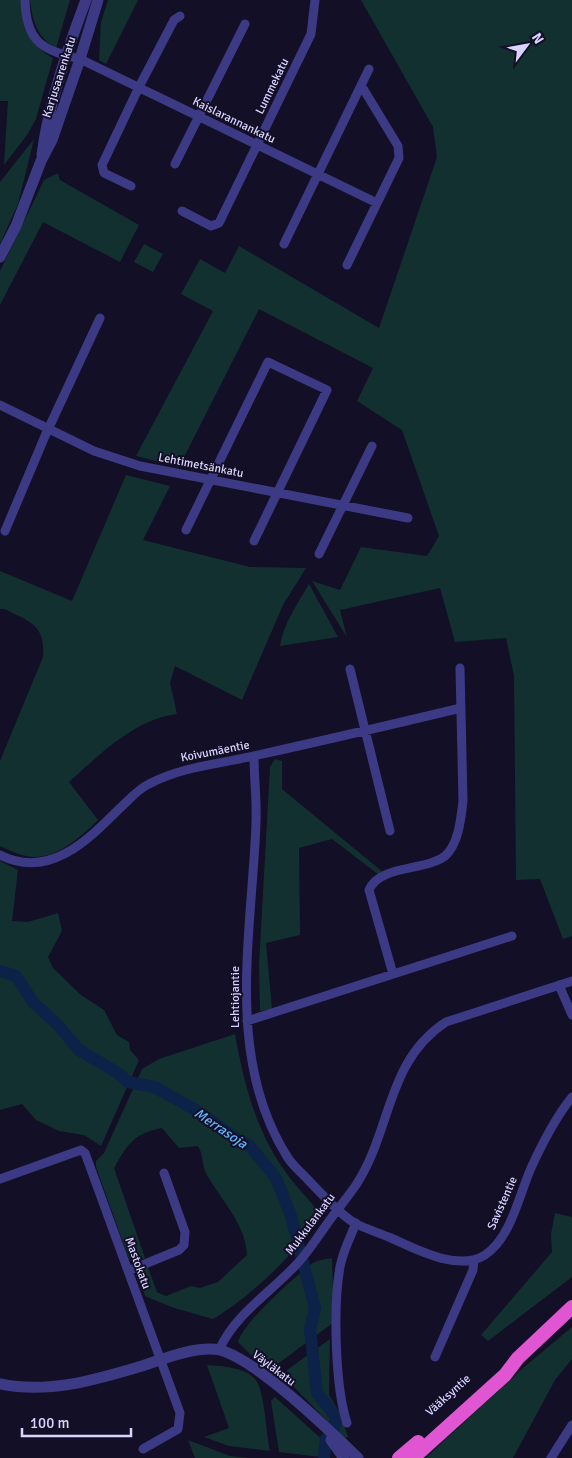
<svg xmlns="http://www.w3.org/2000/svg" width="572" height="1458" font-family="Signika,sans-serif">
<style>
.green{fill:#12302f}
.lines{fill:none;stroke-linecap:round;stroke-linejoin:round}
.river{stroke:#0c2248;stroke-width:12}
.minor{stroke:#3d3a85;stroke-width:9}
.tertiary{stroke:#3d3a85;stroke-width:11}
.trunk{stroke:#e055d1;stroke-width:14}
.labels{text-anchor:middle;stroke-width:4;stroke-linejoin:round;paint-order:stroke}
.street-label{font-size:12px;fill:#d9d4ff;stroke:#130f26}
.water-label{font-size:14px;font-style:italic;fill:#62b6ff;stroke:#130f26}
</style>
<rect width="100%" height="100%" fill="#130f26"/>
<path class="green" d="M 0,0 L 21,0 C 22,24 31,47 53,58 L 36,119 L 27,135 L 4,165 L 8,101 L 0,101 Z
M 30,0 L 70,0 L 56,48 C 36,36 33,22 30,0 Z
M 108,0 L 138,0 L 106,64 L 99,60 L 101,22 Z
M 361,0 L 572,0 L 572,936 L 563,939 L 540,879 L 516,880 L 514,676 L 506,638 L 455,642 L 440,588 L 340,610 L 347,637 L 312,581 L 340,590 L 361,547 L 427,556 L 439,536 L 402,430 L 357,401 L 373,368 L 259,309 L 179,467 L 136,456 L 213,311 L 181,294 L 200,259 L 225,273 L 239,246 L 379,328 L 437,157 L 433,127 Z
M 34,139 L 18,204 L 0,244 L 0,182 Z
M 58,173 L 60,180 L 139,225 L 120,262 L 43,222 L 0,305 L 0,271 L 44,180 Z
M 144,244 L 163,254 L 153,272 L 134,262 Z
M 126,475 L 170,486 L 143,540 L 250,567 L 306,568 L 283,605 L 242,700 L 175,666 L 170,683 L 177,714 C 135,719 99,755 69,782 L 98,820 C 79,839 51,864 22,855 C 15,853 7,849 0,846 L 0,761 L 43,657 C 45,624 31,623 5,609 L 0,609 L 0,571 L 72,601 Z
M 309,584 L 338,637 L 280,646 C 283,624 298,603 309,584 Z
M 275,759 L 282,761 L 282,789 L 384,873 L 379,875 L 332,839 L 299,848 L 300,935 L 266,943 L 272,1009 L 260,1011 L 259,965 L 270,767 Z
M 0,861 L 18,870 L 12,921 L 28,922 L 58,913 L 62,931 L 48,957 L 53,968 L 81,995 L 104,1010 L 117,1035 L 129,1042 L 130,1050 L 139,1060 L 101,1146 L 84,1135 L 59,1131 L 36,1120 L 22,1104 L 0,1110 Z
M 235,1034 C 244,1085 257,1135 290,1178 C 298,1189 309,1199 317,1210 L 318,1217 C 295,1255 251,1296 213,1319 L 174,1308 L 145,1296 L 138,1275 L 142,1270 L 148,1267 L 157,1292 L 166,1296 L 191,1286 L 200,1288 L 218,1282 L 247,1255 C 246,1224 221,1200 207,1175 C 201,1165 204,1155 198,1146 L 179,1148 L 162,1128 C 134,1133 128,1144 114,1168 L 145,1258 L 137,1261 L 129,1259 L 96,1167 L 96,1161 L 104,1153 L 142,1069 L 159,1059 Z
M 555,1213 L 572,1217 L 572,1277 L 488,1341 L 481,1335 L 552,1252 L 551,1234 Z
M 332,1258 L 334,1322 L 271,1369 L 249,1353 L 238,1342 C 243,1323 295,1276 313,1263 C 318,1260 326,1259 332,1258 Z
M 572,1327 L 572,1359 L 555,1380 L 513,1458 L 426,1458 L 523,1368 Z
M 330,1339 L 329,1395 L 340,1413 L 348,1437 L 344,1438 L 289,1382 L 287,1370 Z
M 207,1365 C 221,1366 245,1367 255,1379 C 265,1390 266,1434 270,1451 L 229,1446 L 204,1437 L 229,1428 Z
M 275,1397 L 326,1443 L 328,1458 L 279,1452 L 271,1401 Z
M 188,1440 L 230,1456 L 248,1458 L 195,1458 Z"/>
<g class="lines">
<path class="river" d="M 0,971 L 16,976 L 33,1002 L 58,1025 L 79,1050 L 118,1073 L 128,1082 L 154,1087 L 194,1109 L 237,1139 L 249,1145 L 276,1178 L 291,1216 L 315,1308 L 310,1329 L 317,1393 L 336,1417 L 335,1427
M 324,1458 L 326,1439"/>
<path class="minor" d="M 25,0 C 26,43 43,50 80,59 L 377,203
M 175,164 L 245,24
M 131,186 L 104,173 L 102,165 L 139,87 L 174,20 L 180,16
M 182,211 L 211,226 L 219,223 L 311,34 L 315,0
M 284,244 L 369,69
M 347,265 L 399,158 L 398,146 L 361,85
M 0,405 L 94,451 L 140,466 L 408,518
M 186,530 L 268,362 L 327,390 L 254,541
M 5,531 L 45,436 L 100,318
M 319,554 L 372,446
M 350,669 L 390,831
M 254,756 C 254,778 257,801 256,823 C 252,934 224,1058 288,1158 C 294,1167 303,1174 310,1182 C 324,1196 339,1214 356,1224 C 367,1229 379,1233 391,1238 C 416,1249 458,1272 485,1255 C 511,1238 519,1195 531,1168 C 542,1144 555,1118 572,1097
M 0,855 C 49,880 88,840 120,808 C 129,800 138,789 149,784 C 183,766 221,764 258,755 C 326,740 394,724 461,708
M 393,974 L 369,890 C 379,865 426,871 445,856 C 459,844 461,817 463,801 L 460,668
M 559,985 L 572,1015
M 247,1021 L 512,936
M 0,1179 L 81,1150 L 85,1153 L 180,1413 L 178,1429 L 143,1449
M 128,1271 L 179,1250 L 184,1245 L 185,1232 L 164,1173
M 219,1350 C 235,1315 266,1296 292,1269 C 306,1256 316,1239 327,1224 C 336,1211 347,1198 356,1185 C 392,1130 386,1061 446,1022 L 572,981
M 435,1357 L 473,1270 L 474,1260
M 347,1423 C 335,1387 333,1305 340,1267 C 343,1251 350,1238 356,1223
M 551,1458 L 572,1425"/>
<path class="tertiary" d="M 42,155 C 48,105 68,47 86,0
M 0,257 L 16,226 L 41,161 L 52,140 L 80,59 L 98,0
M 0,1384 C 49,1394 95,1380 142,1366 C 163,1359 198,1345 220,1350 C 257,1360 329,1430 358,1458
M 331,1440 L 344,1458"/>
<path class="trunk" d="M 399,1458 L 418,1442
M 413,1458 L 505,1375 L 518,1358 L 572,1307"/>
</g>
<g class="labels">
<g class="street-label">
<text transform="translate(59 77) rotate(-72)" y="4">Karjusaarenkatu</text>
<text transform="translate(272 86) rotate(-64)" y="4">Lummekatu</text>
<text transform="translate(234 120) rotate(26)" y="4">Kaislarannankatu</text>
<text transform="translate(201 465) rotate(11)" y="4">Lehtimetsänkatu</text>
<text transform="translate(215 751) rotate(-11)" y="4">Koivumäentie</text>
<text transform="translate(235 997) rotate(-90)" y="4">Lehtiojantie</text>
<text transform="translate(502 1203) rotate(-66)" y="4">Savistentie</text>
<text transform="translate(310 1224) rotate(-53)" y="4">Mukkulankatu</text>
<text transform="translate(138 1263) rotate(70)" y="4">Mastokatu</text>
<text transform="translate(274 1368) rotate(37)" y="4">Väyläkatu</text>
<text transform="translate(448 1395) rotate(-42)" y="4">Vääksyntie</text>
</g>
<g class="water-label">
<text transform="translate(221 1128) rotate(34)" y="5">Merrasoja</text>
</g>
</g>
<g transform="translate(527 45) rotate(58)" stroke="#130f26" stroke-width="4" paint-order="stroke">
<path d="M0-4L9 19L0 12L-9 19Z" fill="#d9d4ff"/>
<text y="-8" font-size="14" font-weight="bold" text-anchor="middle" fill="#d9d4ff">N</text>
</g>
<path d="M22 1428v8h109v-8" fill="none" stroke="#d9d4ff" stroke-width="2.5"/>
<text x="30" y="1428" font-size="15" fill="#d9d4ff" stroke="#130f26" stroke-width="4" paint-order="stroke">100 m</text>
</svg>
